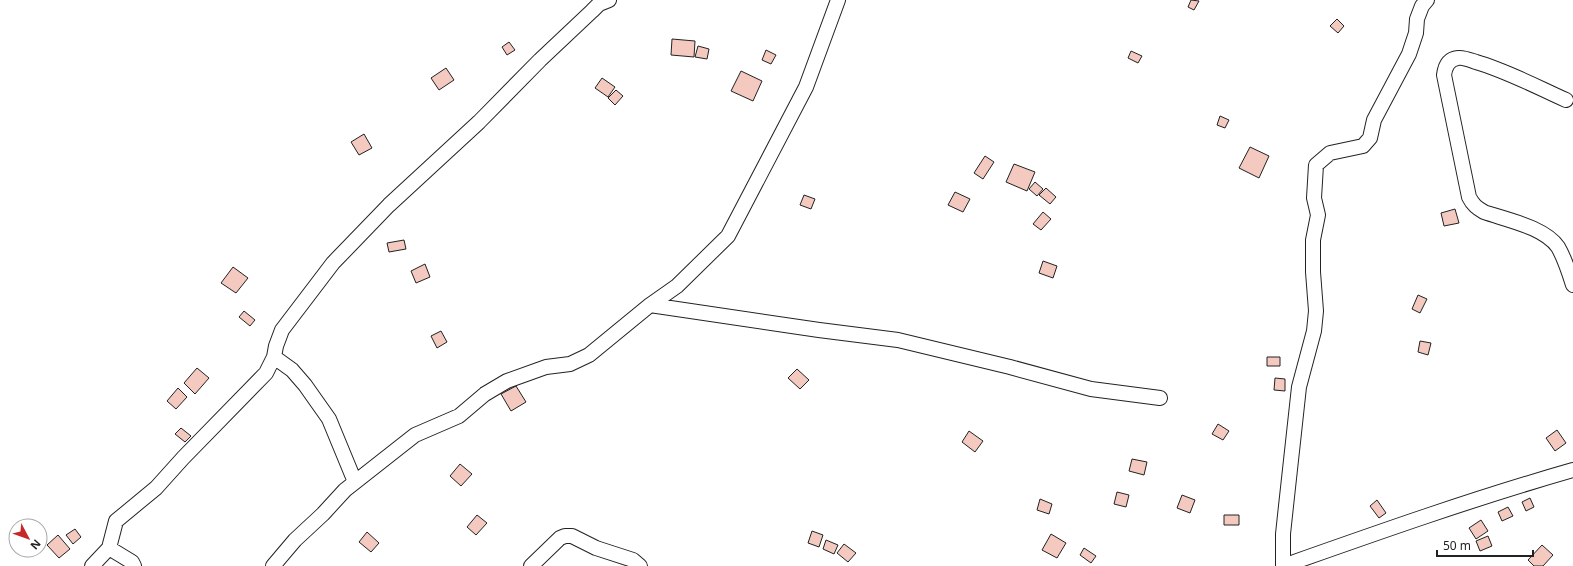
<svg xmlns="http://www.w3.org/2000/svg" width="1573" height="566" font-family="'Noto Sans',sans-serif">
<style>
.building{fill:#f3c9c0;stroke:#222}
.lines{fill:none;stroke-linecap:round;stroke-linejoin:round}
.minor-casing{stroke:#222;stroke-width:16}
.minor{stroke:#fff;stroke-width:14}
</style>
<rect width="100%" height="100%" fill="#fff"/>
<path class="building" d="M 1191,0 L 1199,1 L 1194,10 L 1188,7 Z
M 1337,19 L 1344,26 L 1338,33 L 1330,26 Z
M 672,39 L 695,41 L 694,57 L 671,55 Z
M 509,42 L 515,50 L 507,55 L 502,47 Z
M 698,46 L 709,49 L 707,59 L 695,57 Z
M 766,50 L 776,55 L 771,64 L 762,60 Z
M 1131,51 L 1142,56 L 1138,63 L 1128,58 Z
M 446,68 L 454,80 L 439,90 L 431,78 Z
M 741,71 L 762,81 L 753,101 L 731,91 Z
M 602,78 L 615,87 L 608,97 L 595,88 Z
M 616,90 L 623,96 L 615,105 L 608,98 Z
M 1220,116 L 1229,120 L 1225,128 L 1217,125 Z
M 364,134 L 372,148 L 359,155 L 351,142 Z
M 1250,147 L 1269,156 L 1259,178 L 1239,168 Z
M 985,156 L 994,162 L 983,179 L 974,173 Z
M 1014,164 L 1035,172 L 1027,191 L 1006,182 Z
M 1035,182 L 1043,189 L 1037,196 L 1029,189 Z
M 1046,188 L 1056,197 L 1050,204 L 1039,195 Z
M 955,192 L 970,199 L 963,212 L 948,205 Z
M 804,195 L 815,199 L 811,209 L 800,205 Z
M 1455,209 L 1459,223 L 1444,226 L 1441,213 Z
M 1043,212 L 1051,219 L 1041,230 L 1033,224 Z
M 404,240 L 406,249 L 389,252 L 387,243 Z
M 1043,261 L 1057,266 L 1053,278 L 1039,273 Z
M 425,264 L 430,277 L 416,283 L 411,271 Z
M 233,267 L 248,278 L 236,293 L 221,283 Z
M 1418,295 L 1427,299 L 1420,313 L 1412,309 Z
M 244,311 L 255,320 L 250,326 L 239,317 Z
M 441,331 L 447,342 L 437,348 L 431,336 Z
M 1420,341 L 1431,343 L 1428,355 L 1418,352 Z
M 1267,357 L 1280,357 L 1280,366 L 1267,366 Z
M 197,368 L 209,378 L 195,394 L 184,383 Z
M 797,369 L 809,380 L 800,389 L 788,378 Z
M 1275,378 L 1285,379 L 1285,391 L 1274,390 Z
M 516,386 L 526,402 L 511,411 L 501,394 Z
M 178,388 L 187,397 L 176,409 L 167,401 Z
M 1218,424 L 1229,431 L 1223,440 L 1212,434 Z
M 181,428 L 191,436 L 185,442 L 175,434 Z
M 1557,430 L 1566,443 L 1555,451 L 1546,438 Z
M 969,431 L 983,441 L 975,452 L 962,442 Z
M 1132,459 L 1147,462 L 1144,475 L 1129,471 Z
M 460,464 L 472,474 L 461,486 L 450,476 Z
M 1117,492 L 1129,495 L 1126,507 L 1114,504 Z
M 1182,495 L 1195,500 L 1190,513 L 1177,508 Z
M 1530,498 L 1534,507 L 1526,511 L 1522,502 Z
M 1040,499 L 1052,504 L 1049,514 L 1037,510 Z
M 1377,500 L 1386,513 L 1379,518 L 1370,506 Z
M 1508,507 L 1513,516 L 1502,521 L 1498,512 Z
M 477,515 L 487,523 L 476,535 L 467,527 Z
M 1224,515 L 1239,515 L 1239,525 L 1224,525 Z
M 1481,520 L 1488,531 L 1476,539 L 1469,528 Z
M 75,529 L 81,537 L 73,544 L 66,535 Z
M 812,531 L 823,535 L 819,547 L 808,543 Z
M 367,532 L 379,543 L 371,552 L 359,542 Z
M 1051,534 L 1066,543 L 1057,558 L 1042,550 Z
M 58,535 L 70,549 L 59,558 L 47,545 Z
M 1488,536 L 1492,546 L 1480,551 L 1476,541 Z
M 826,540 L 838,545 L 834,554 L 823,549 Z
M 844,544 L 856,553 L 848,562 L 837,553 Z
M 1542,545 L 1553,555 L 1543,566 L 1534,566 L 1528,560 Z
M 1084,548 L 1096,556 L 1091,563 L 1080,555 Z"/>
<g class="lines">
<g class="minor-casing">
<path id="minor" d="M 1566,100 C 1537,87 1507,71 1476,62 C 1470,60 1463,57 1458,58 C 1448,59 1445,67 1444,75 L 1469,197 C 1473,205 1477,208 1484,212 C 1507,220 1544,227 1558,247 C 1565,259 1569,272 1573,285
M 650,305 L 819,330 L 898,340 L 1010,367 L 1091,389 L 1160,398
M 274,357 L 276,346 L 282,330 L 333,263 L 389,205 L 479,122 L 540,60 L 592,11 L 599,4 L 609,0
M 92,566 L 109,548
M 134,566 L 132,562 L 109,548 L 116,521 L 156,488 L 183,458 L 266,373 L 274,357 L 292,370 L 305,385 L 329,419 L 355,482
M 273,566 L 295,540 L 323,514 L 345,490 L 415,435 L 459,416 L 485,394 L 507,381 L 546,367 L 570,364 L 589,355 L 650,305 L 677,286 L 728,236 L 806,87 L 838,0
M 531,566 L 560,538 L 565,536 L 572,536 L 596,548 L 633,560 L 640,566
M 1283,566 L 1283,534 L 1286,506 L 1299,387 L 1314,331 L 1316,311 L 1313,272 L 1313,240 L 1318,215 L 1314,198 L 1316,165 L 1330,153 L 1363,146 L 1370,138 L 1374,120 L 1409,54 L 1416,33 L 1417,19 L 1422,6 L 1427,0
M 1283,566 C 1379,532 1475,498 1573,470"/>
</g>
<use href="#minor" class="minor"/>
</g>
<g transform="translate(28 538) rotate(131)"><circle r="19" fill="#ffffff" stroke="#a7a7a7"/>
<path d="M0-3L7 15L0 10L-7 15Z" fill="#c62828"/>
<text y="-6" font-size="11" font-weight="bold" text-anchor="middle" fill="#222222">N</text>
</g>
<path d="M1437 550v6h96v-6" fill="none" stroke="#222222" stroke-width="2"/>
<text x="1443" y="550" font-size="12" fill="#222222" stroke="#ffffff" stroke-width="3" paint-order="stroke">50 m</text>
</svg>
